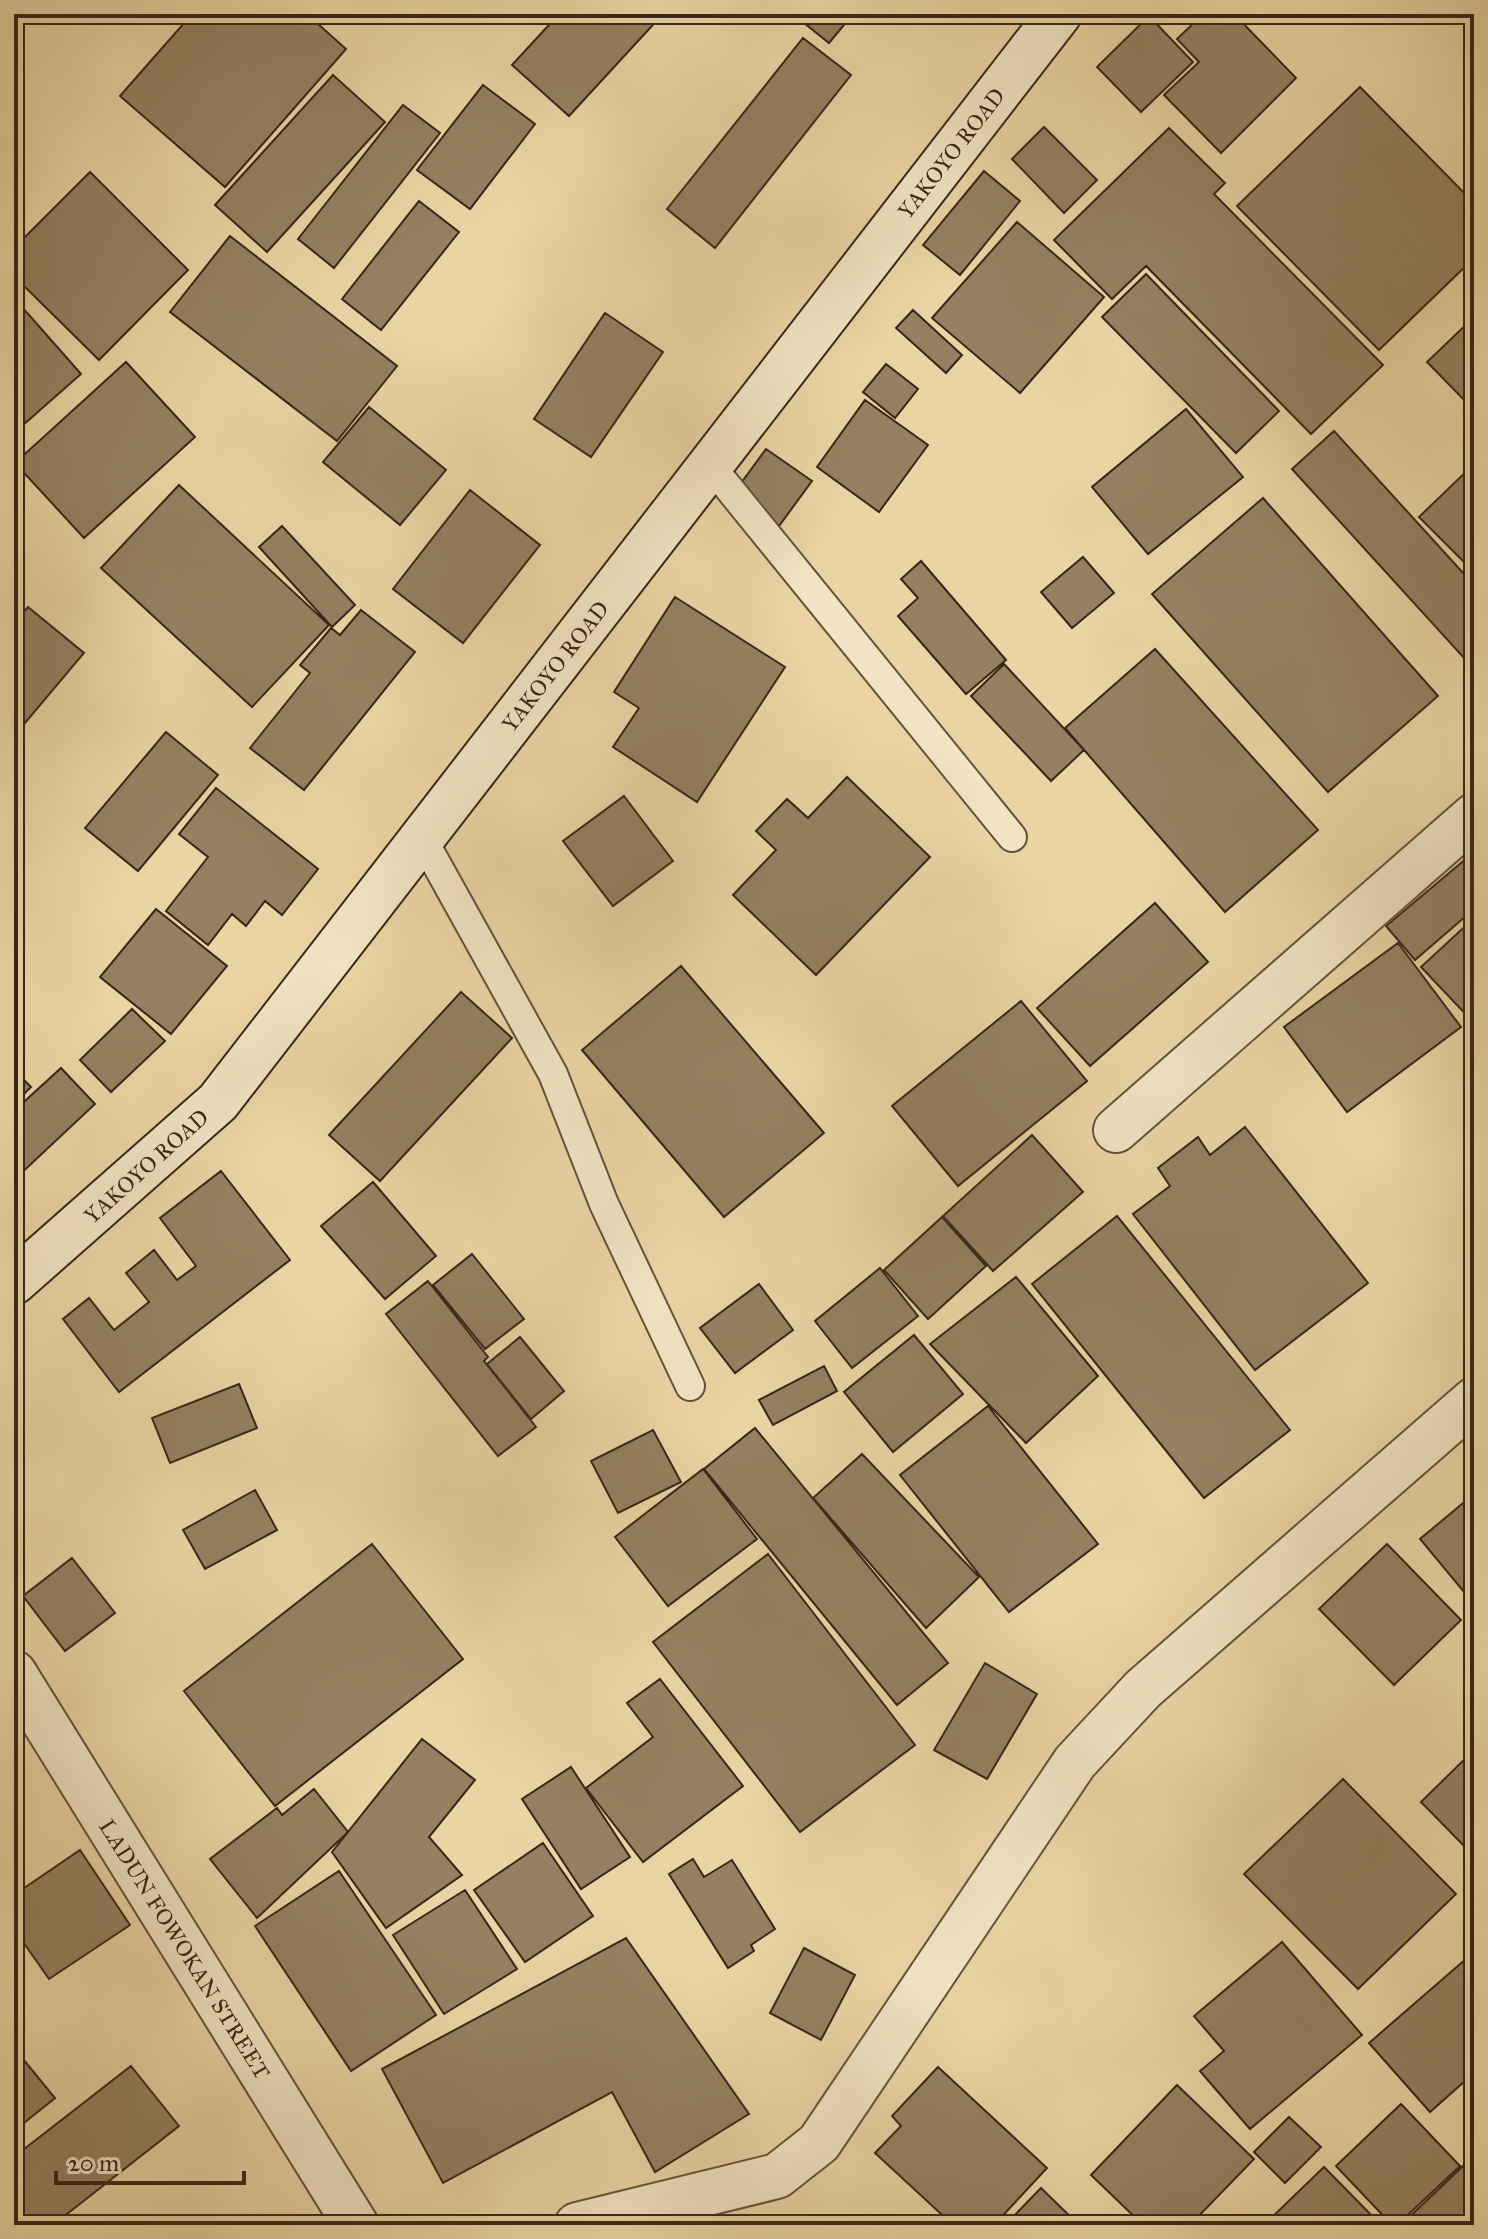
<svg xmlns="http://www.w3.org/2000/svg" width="1488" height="2239" font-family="'IM FELL Great Primer',serif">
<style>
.building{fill:#958061;stroke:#38261a;stroke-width:2}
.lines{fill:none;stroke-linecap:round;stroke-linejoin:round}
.lane-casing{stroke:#64523c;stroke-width:32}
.street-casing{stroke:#64523c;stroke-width:48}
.secondary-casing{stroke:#38261a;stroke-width:48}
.lane{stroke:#f1e3c3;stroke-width:28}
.street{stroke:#f1e3c3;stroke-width:44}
.secondary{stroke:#f1e3c3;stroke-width:44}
.labels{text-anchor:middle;stroke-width:7;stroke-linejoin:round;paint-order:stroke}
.street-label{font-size:22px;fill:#38261a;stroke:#f1e3c3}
</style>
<rect width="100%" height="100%" fill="#ead4a3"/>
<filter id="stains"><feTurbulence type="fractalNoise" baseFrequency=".0025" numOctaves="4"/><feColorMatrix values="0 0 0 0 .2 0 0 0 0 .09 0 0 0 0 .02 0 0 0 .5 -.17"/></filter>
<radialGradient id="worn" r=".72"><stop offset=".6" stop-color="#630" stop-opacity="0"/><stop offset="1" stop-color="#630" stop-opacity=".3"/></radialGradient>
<path class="building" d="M 192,14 L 307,14 L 346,49 L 225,187 L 120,96 Z
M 559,14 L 661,14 L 662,15 L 569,116 L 512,65 Z
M 793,14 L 853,14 L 829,43 Z
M 1203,14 L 1234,14 L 1296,78 L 1221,153 L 1164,95 L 1199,62 L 1177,39 Z
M 1149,16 L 1193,62 L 1141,112 L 1097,67 Z
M 803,38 L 851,75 L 715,248 L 667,209 Z
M 333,75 L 385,122 L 267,252 L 215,205 Z
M 483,85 L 535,124 L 470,209 L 417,170 Z
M 1360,87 L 1474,203 L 1474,258 L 1379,350 L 1237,206 Z
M 403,105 L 440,133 L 334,268 L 298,239 Z
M 1044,127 L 1097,180 L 1064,213 L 1012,159 Z
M 1169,128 L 1225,183 L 1214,194 L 1383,365 L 1311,434 L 1146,266 L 1112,299 L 1054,240 Z
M 984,171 L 1020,201 L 960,275 L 923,245 Z
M 90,172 L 188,270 L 99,360 L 14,276 L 14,248 Z
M 419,201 L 459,232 L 381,330 L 342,299 Z
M 1017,222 L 1104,297 L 1020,393 L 932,318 Z
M 230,236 L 397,366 L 337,441 L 170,312 Z
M 1146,274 L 1279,411 L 1236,453 L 1102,317 Z
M 14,298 L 81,374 L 14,433 Z
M 913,310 L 962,355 L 946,373 L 896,328 Z
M 605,313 L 663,352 L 591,457 L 534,419 Z
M 1474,317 L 1474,410 L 1427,362 Z
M 126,362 L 195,437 L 84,538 L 15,463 Z
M 886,364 L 918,389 L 895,418 L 863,392 Z
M 865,400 L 928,445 L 879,512 L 817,467 Z
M 369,407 L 446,470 L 400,525 L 323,462 Z
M 1186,409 L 1243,477 L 1148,554 L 1092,487 Z
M 1334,431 L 1474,585 L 1474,669 L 1292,469 Z
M 766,449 L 812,481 L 779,526 L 733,494 Z
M 1474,464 L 1474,572 L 1419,517 Z
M 179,485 L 329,625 L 252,707 L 101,568 Z
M 470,490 L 540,545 L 463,643 L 393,589 Z
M 1263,498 L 1438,696 L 1328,792 L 1152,594 Z
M 282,526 L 355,605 L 332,627 L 259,547 Z
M 1083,557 L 1114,593 L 1072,628 L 1041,592 Z
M 921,561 L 1006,660 L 966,694 L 898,616 L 918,598 L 901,579 Z
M 675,597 L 785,667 L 697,802 L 613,747 L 639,708 L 614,692 Z
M 28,607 L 84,653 L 14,736 L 14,624 Z
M 361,610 L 415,652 L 304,790 L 250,748 L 310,673 L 300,665 L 331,628 L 340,635 Z
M 1155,649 L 1318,830 L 1225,912 L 1065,728 Z
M 1004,664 L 1084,750 L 1051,781 L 971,696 Z
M 166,732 L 218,775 L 138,871 L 85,828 Z
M 847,777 L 930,857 L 816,975 L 733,895 L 776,850 L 756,831 L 787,799 L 808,818 Z
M 216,788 L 318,869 L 282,915 L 265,901 L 246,926 L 232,914 L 208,945 L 166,911 L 208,857 L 179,834 Z
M 624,796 L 673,861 L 613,906 L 563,841 Z
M 1467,858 L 1474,866 L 1474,909 L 1415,960 L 1386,926 Z
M 1155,903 L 1208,962 L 1090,1066 L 1037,1008 Z
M 156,909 L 227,966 L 171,1034 L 100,977 Z
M 1474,918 L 1474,1023 L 1421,967 Z
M 1398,943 L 1461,1027 L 1347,1112 L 1284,1027 Z
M 681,966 L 824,1133 L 724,1217 L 582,1050 Z
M 461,992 L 512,1038 L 380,1181 L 329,1135 Z
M 1021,1001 L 1087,1081 L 958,1186 L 892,1106 Z
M 132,1009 L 165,1041 L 111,1092 L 80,1060 Z
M 61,1068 L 95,1104 L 14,1180 L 14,1111 Z
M 14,1070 L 31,1087 L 14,1104 Z
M 1245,1127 L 1368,1283 L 1255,1370 L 1133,1214 L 1170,1186 L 1158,1168 L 1198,1137 L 1210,1155 Z
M 1032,1135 L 1083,1192 L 993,1271 L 943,1216 Z
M 221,1171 L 290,1260 L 119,1392 L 63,1319 L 89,1298 L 114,1330 L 149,1302 L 126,1273 L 154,1250 L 177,1280 L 196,1266 L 160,1218 Z
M 373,1182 L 436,1256 L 385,1299 L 321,1226 Z
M 1117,1216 L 1290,1430 L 1204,1498 L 1032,1284 Z
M 942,1217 L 986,1266 L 928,1319 L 884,1270 Z
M 472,1254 L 524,1319 L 485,1349 L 433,1285 Z
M 880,1268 L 918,1316 L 852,1368 L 815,1321 Z
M 1016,1277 L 1098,1376 L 1026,1443 L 930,1344 Z
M 428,1281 L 488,1357 L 484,1361 L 536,1427 L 498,1456 L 386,1314 Z
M 759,1284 L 793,1330 L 735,1373 L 700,1328 Z
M 914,1335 L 963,1394 L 893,1452 L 844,1392 Z
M 520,1337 L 564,1391 L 531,1419 L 487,1364 Z
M 824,1366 L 837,1391 L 773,1425 L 759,1400 Z
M 239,1384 L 257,1428 L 170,1463 L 152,1418 Z
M 988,1406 L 1098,1544 L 1009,1612 L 900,1475 Z
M 755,1428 L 948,1663 L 897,1705 L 704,1469 Z
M 653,1430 L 681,1482 L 618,1513 L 591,1461 Z
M 862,1454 L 979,1577 L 926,1628 L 813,1498 Z
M 703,1469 L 757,1539 L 668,1606 L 615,1537 Z
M 255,1490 L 277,1530 L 205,1569 L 183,1530 Z
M 1474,1494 L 1474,1604 L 1420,1539 Z
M 372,1544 L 463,1659 L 275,1806 L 184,1691 Z
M 1387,1544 L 1461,1620 L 1394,1685 L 1319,1609 Z
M 768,1554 L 915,1745 L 800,1832 L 653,1642 Z
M 72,1558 L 115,1613 L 65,1651 L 23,1596 Z
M 985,1663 L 1037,1694 L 987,1779 L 934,1750 Z
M 660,1679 L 743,1786 L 643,1862 L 586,1788 L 653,1737 L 627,1703 Z
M 422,1739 L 475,1780 L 429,1837 L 462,1875 L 386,1928 L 332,1852 Z
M 1474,1750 L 1474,1856 L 1421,1802 Z
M 571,1767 L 630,1857 L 581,1889 L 522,1799 Z
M 1343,1779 L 1456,1894 L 1358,1989 L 1244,1874 Z
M 314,1789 L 348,1832 L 257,1918 L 210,1859 L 277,1808 L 282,1815 Z
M 543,1843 L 593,1916 L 525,1962 L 474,1890 Z
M 80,1850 L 130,1925 L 49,1979 L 14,1929 L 14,1895 Z
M 693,1859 L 704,1877 L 732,1860 L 775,1929 L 751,1945 L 754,1951 L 728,1968 L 669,1874 Z
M 339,1871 L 436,2015 L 351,2071 L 255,1926 Z
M 465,1890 L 517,1969 L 444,2014 L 393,1935 Z
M 626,1938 L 749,2114 L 655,2172 L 612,2092 L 443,2183 L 382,2069 Z
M 1282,1942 L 1362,2035 L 1250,2129 L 1200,2071 L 1224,2051 L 1194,2016 Z
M 804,1948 L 855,1975 L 821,2040 L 770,2013 Z
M 1474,1952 L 1474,2073 L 1430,2112 L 1369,2043 Z
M 14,2048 L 55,2098 L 14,2131 Z
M 131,2066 L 179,2126 L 53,2225 L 14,2225 L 14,2157 Z
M 938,2067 L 1047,2168 L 994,2225 L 953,2225 L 875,2153 L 901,2126 L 892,2116 Z
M 1177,2085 L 1254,2159 L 1190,2225 L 1143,2225 L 1091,2175 Z
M 1401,2104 L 1460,2166 L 1397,2225 L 1392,2225 L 1336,2166 Z
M 1289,2117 L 1321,2147 L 1285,2183 L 1254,2152 Z
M 1463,2166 L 1474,2177 L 1474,2225 L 1401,2225 Z
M 1324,2167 L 1381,2225 L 1266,2223 Z
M 1041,2188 L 1079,2225 L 1005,2225 Z"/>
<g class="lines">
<g class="lane-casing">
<path id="lane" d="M 710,465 L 1012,837
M 422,838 L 553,1074 L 604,1204 L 690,1386"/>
</g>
<g class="street-casing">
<path id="street" d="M 1116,1130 L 1474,816
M 14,1673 L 356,2225
M 577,2225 L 777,2176 L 819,2143 L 1075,1762 L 1143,1689 L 1474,1400"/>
</g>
<g class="secondary-casing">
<path id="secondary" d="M 14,1282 L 218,1102 L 1059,14"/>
</g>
<use href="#lane" class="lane"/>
<use href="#street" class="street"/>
<use href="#secondary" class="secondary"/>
</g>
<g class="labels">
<g class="street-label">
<text transform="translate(951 153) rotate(-52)" y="8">YAKOYO ROAD</text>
<text transform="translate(555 666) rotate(-52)" y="8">YAKOYO ROAD</text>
<text transform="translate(146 1166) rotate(-42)" y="8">YAKOYO ROAD</text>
<text transform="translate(185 1949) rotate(58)" y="8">LADUN FOWOKAN STREET</text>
</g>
</g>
<rect width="1488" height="2239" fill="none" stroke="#ead4a3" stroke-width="48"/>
<rect x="16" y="16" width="1456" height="2207" fill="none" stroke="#38261a" stroke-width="4"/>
<rect x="24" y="24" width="1440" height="2191" fill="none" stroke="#38261a" stroke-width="2"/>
<path d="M56 2171v12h188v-12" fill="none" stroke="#38261a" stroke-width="4"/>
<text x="68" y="2171" font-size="24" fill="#38261a" stroke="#f1e3c3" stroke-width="6" paint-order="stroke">20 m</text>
<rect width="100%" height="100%" filter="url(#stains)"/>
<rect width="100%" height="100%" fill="url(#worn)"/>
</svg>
